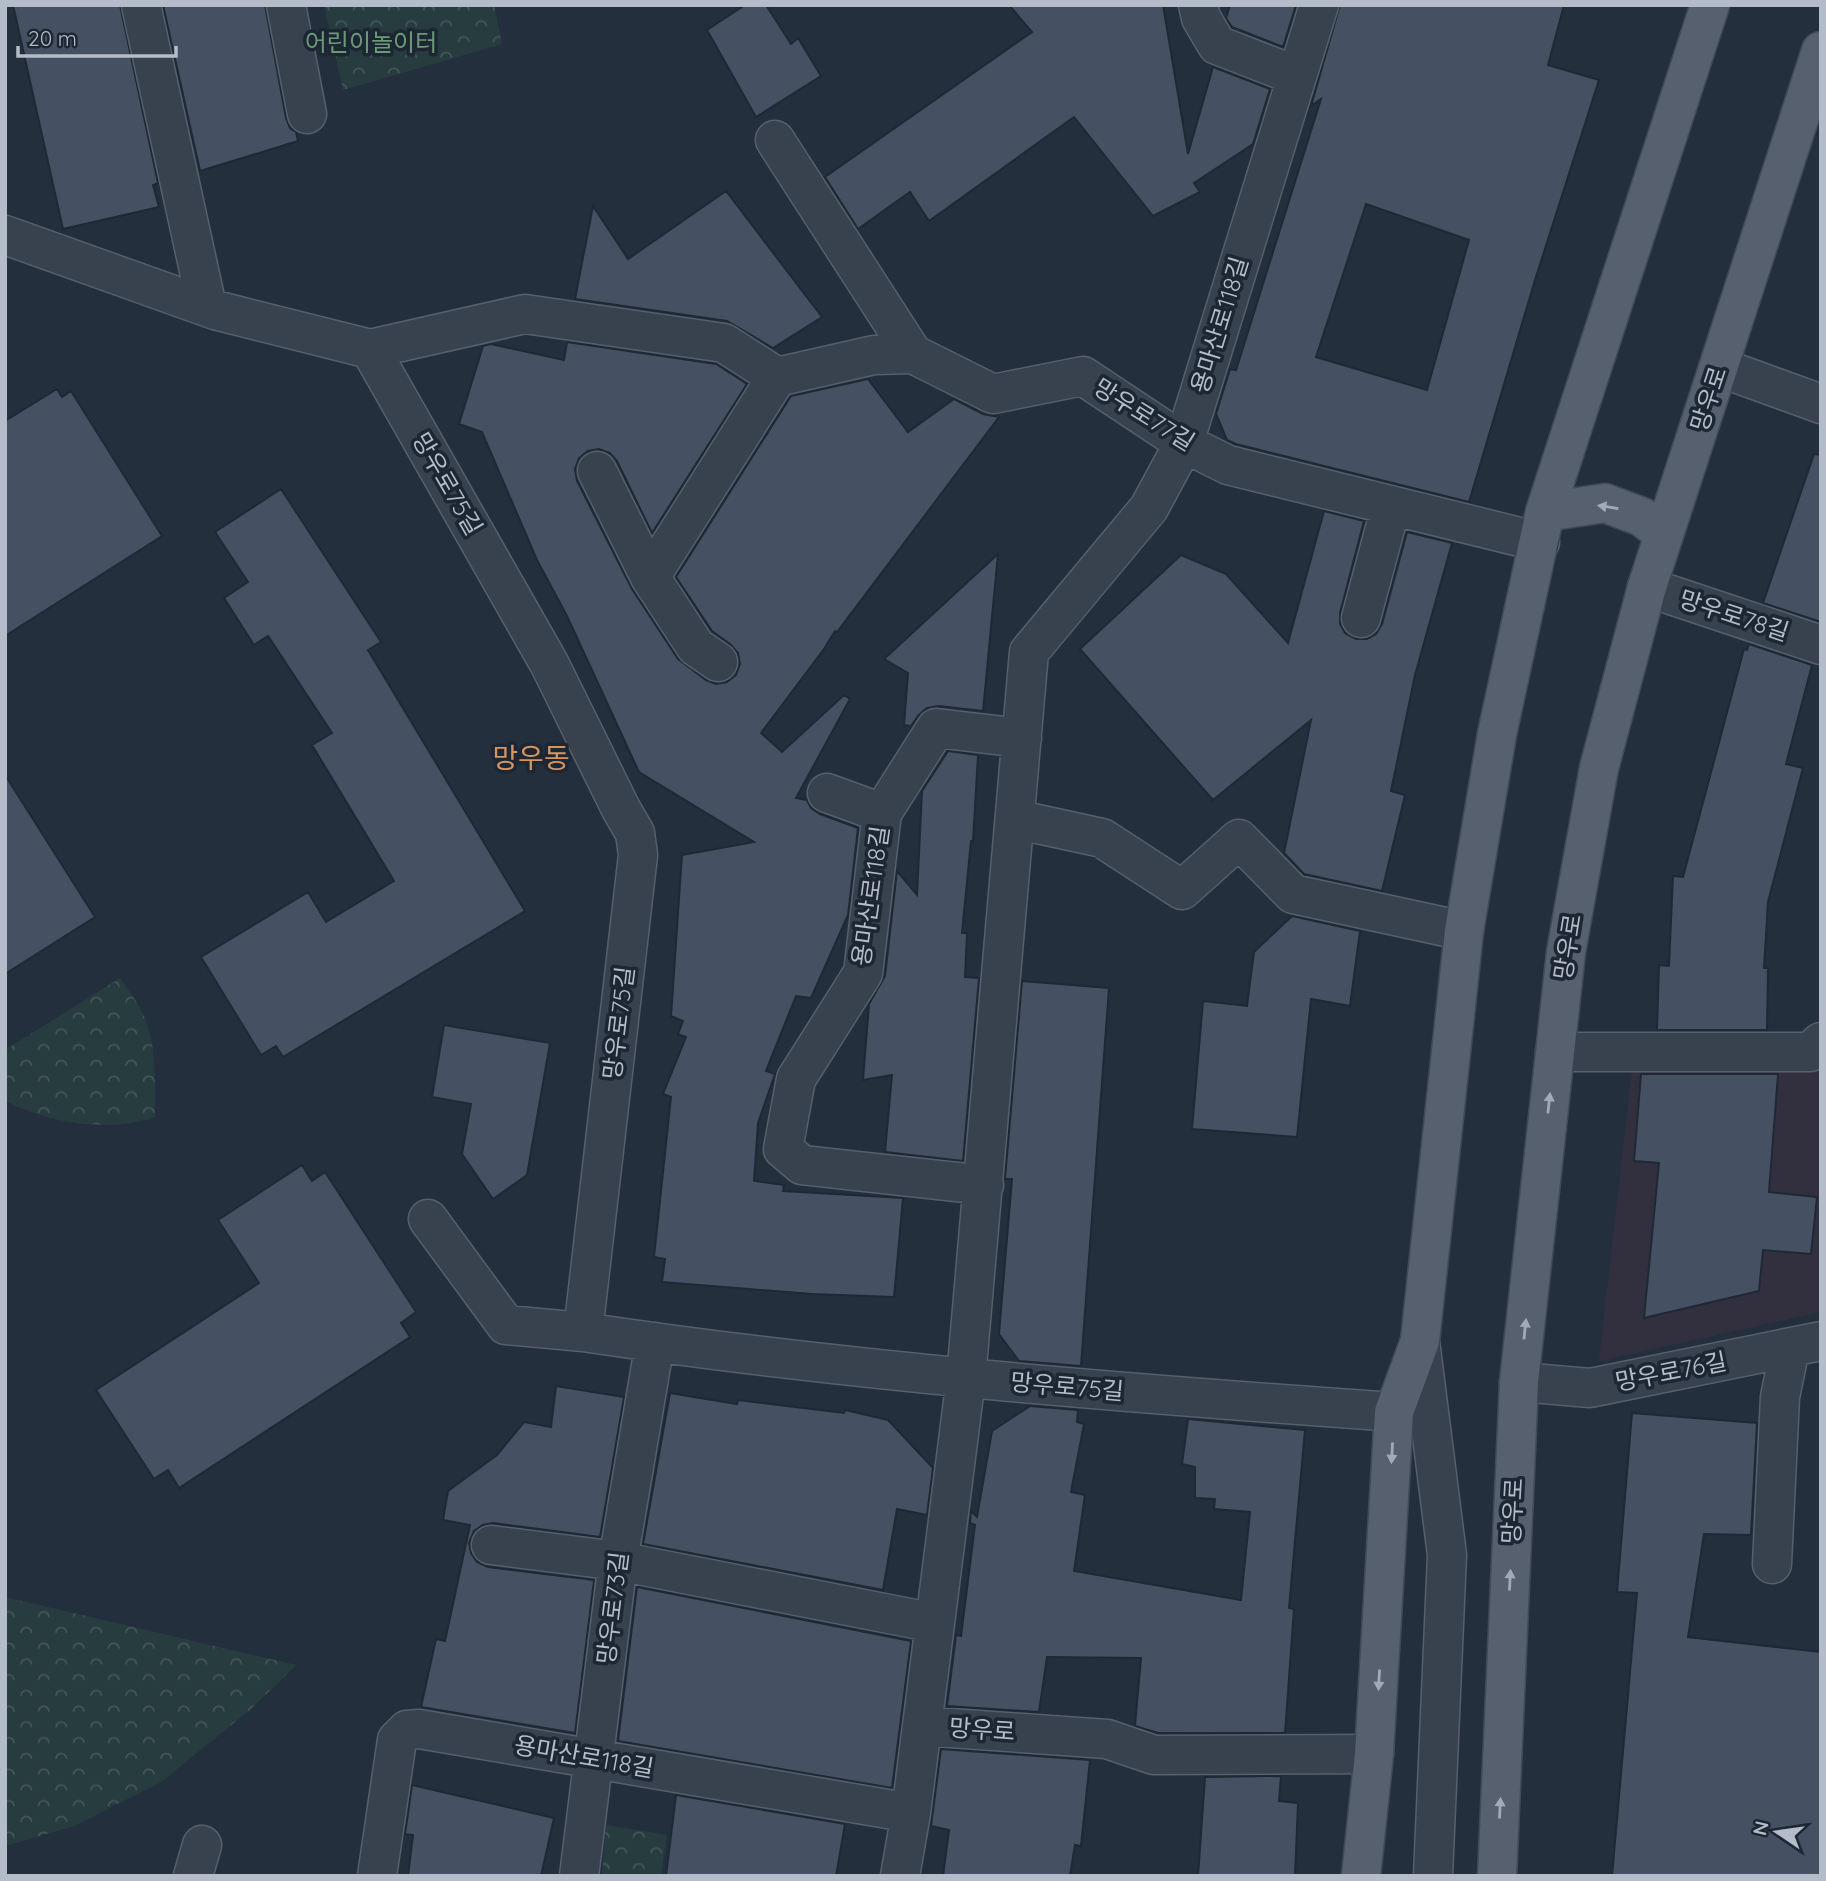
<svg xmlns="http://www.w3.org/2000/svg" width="1826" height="1881" font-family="Quicksand,'Noto Sans KR',sans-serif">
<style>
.medical{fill:#32303f}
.park{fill:url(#park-crowns)}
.building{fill:#455162;stroke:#1f2835;stroke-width:2;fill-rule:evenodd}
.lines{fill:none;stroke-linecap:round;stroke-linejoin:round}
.minor-casing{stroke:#565f6c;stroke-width:41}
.major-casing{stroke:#414a57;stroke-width:41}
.minor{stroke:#38414e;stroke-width:38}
.major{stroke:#56606e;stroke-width:38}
.oneway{fill:#a1aab7}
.labels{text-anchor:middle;stroke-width:7;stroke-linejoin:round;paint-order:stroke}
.park-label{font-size:24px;fill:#6b9a76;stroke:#1d2633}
.street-label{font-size:24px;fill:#b4bcc9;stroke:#1d2633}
.quarter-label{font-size:28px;fill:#d59563;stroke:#1d2633}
</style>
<defs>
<pattern id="park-crowns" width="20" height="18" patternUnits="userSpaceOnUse" patternTransform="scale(1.75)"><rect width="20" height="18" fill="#263c3f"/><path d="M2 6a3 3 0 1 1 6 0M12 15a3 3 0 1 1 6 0" fill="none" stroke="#435659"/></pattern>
</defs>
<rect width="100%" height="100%" fill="#242f3e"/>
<path class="medical" d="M 1633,1061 L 1821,1061 L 1821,1312 L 1599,1361 Z"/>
<path class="park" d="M 324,5 L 494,5 L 502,44 L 343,90 Z
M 120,978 C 126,987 133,995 138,1005 C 158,1037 155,1081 155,1117 C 107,1133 50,1123 5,1101 L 5,1050 Z
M 5,1597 L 296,1665 L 251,1709 L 161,1782 L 74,1826 L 5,1846 Z
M 606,1825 L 667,1835 L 661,1876 L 602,1876 Z"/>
<path class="building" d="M 13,5 L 120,5 L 158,183 L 153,185 L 159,207 L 63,229 Z
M 163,5 L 265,5 L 286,118 L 290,128 L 296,132 L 298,141 L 200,171 Z
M 745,5 L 766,5 L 791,44 L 798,38 L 821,76 L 756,117 L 707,30 Z
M 1009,5 L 1163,5 L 1188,154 L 1213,67 L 1270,89 L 1253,144 L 1194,183 L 1200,192 L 1153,216 L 1074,117 L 929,221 L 910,192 L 858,229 L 825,177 L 1032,32 Z
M 1230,5 L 1296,5 L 1283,47 L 1232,27 L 1226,18 Z
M 1340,5 L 1564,5 L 1548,65 L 1599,80 L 1535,280 L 1469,502 L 1236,444 L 1227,440 L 1216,414 L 1230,369 L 1236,370 L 1321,99 L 1311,106 ZM 1366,204 L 1469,240 L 1427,390 L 1316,357 Z
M 726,191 L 822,317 L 773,348 L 727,321 L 575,299 L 593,206 L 628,259 Z
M 567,342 L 716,364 L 747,384 L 652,533 L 617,461 L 610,453 L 599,449 L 588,451 L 579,458 L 575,469 L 577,481 L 632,589 L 678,659 L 706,680 L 716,684 L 727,682 L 736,675 L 740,664 L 738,653 L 730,644 L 712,631 L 676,577 L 791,396 L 868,379 L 908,432 L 954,399 L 983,414 L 999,417 L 837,632 L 835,631 L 824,649 L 761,733 L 782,752 L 844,695 L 850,699 L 796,798 L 807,800 L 811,808 L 820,814 L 858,828 L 848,915 L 811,998 L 796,996 L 766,1071 L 775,1074 L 758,1123 L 754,1181 L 784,1185 L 783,1191 L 903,1198 L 894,1297 L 812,1294 L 662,1282 L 665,1259 L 654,1257 L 671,1097 L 663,1094 L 686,1037 L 678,1034 L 683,1021 L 671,1016 L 682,855 L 754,842 L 639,772 L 567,616 L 537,560 L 482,432 L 459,424 L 483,346 L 491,344 L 564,360 Z
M 57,389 L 62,397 L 71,391 L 162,536 L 5,636 L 5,421 Z
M 1814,454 L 1821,455 L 1821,622 L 1763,603 Z
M 281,489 L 381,642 L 368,650 L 525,911 L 283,1057 L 276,1046 L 261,1055 L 201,957 L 308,892 L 326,922 L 394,881 L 312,745 L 332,733 L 268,636 L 254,645 L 224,598 L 248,582 L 215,532 Z
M 1324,511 L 1364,521 L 1340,613 L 1340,624 L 1345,633 L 1356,639 L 1367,639 L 1376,634 L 1382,624 L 1407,532 L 1452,543 L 1415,675 L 1391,791 L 1405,795 L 1382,891 L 1304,874 L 1284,853 L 1311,720 L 1213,800 L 1080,649 L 1181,555 L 1226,574 L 1288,643 Z
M 998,554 L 983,711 L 939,706 L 927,708 L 918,716 L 911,726 L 904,725 L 908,673 L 884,659 Z
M 1749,644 L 1812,665 L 1786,764 L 1803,768 L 1768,902 L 1764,968 L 1768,968 L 1767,1030 L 1657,1030 L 1659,965 L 1669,966 L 1673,876 L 1683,877 L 1744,649 L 1747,650 Z
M 948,751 L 978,755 L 973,841 L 971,841 L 962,933 L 967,933 L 965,977 L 979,978 L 963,1161 L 885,1152 L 892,1075 L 863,1080 L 869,1004 L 885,976 L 897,871 L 917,895 L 922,791 Z
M 5,775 L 95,917 L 5,974 Z
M 1292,916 L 1360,931 L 1350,1006 L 1311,999 L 1297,1137 L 1192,1129 L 1203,1001 L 1247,1006 L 1254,952 Z
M 1022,981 L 1109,988 L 1081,1366 L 1019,1361 L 999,1334 L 1012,1179 L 1005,1179 Z
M 444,1025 L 550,1043 L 527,1175 L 493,1199 L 462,1154 L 471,1104 L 432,1097 Z
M 1641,1074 L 1778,1074 L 1769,1192 L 1817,1197 L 1811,1254 L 1763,1250 L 1759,1291 L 1644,1318 L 1659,1163 L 1634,1161 Z
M 302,1165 L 312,1181 L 325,1172 L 416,1312 L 401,1323 L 410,1337 L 179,1488 L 168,1470 L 154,1479 L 96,1390 L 259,1283 L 218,1220 Z
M 556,1386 L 624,1397 L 600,1537 L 493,1523 L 483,1525 L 474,1531 L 469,1543 L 471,1553 L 477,1562 L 488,1567 L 594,1580 L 575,1733 L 421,1707 L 436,1639 L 445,1641 L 470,1525 L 443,1520 L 448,1491 L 497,1455 L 524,1422 L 551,1427 Z
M 670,1393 L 737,1404 L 738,1400 L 844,1413 L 845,1410 L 888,1420 L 933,1468 L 927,1515 L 897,1509 L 883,1590 L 643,1544 Z
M 1030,1406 L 1078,1410 L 1077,1422 L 1084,1424 L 1071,1492 L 1085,1495 L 1074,1571 L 1241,1600 L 1250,1512 L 1214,1509 L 1215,1499 L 1195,1498 L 1195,1467 L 1182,1464 L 1188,1419 L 1305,1430 L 1289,1608 L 1294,1609 L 1285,1733 L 1158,1733 L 1135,1726 L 1141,1658 L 1047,1657 L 1039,1712 L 947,1706 L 956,1635 L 961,1636 L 975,1525 L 970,1523 L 971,1511 L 977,1517 L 992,1431 Z
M 1632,1413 L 1757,1423 L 1751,1535 L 1704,1534 L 1688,1637 L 1821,1652 L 1821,1876 L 1612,1876 L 1637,1593 L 1617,1592 Z
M 637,1587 L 911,1641 L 892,1788 L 618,1741 Z
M 941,1749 L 1090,1760 L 1081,1846 L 1075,1845 L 1070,1876 L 943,1876 L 949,1830 L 931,1826 Z
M 1281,1776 L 1279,1801 L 1298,1803 L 1295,1876 L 1198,1876 L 1205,1777 Z
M 412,1785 L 554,1818 L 541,1876 L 408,1876 L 413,1835 L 405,1834 Z
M 676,1795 L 845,1824 L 836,1876 L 666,1876 Z"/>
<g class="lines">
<g class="minor-casing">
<path id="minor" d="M 141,5 L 207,307
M 286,5 L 307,114
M 1198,5 L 1201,18 L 1217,45 L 1297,76
M 775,140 L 913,354
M 5,235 L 215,310 L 370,349 L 550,665 L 621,809 L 635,833 L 638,855 L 583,1332 C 852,1372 1123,1393 1394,1412
M 370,349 L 525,314 L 724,343 L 777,377
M 1719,367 L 1821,404
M 597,471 L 650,577 L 696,647 L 718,662
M 650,577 L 777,377 L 874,355 L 913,354 L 993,394 L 1083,376 L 1184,443 L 1228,465 L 1540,542
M 1647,587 L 1821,645
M 1361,618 L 1391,506
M 827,793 L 882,813
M 1015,819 L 1102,838 L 1182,890 L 1239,839 L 1293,894 L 1464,931
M 1555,1052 L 1810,1052 L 1821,1042
M 984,1185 L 802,1165 L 783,1149 L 796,1079 L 863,973 L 882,813 L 936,728 L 1022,738
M 428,1219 L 506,1325 L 583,1332
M 1420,1341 L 1447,1555 L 1433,1876
M 1519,1382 L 1590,1388 L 1821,1341
M 491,1545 L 618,1561 L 935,1623
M 1772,1564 L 1780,1397 L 1790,1348
M 922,1726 L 1107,1739 L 1154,1755 L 1374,1754
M 193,1876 L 202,1845
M 377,1876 L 397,1740 L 407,1730 L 419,1729 L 911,1813
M 579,1876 L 618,1561 L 655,1342
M 900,1876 L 911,1813 L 966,1378 L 1029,652 L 1149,508 L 1184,443 L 1319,5"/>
</g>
<g class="major-casing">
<path id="major" d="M 1545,512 L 1605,503 L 1642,517 L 1664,534
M 1361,1876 L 1374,1754 L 1394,1412 L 1420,1341 L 1464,931 L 1497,734 L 1545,512 L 1710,5
M 1497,1876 L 1519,1382 L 1566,952 L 1599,768 L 1647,587 L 1821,51"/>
</g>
<use href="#minor" class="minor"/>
<use href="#major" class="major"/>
</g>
<defs><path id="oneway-solid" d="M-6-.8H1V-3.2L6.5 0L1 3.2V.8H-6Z" transform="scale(1.75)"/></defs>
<g class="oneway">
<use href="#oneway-solid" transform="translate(1608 507) rotate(-171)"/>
<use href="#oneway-solid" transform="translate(1549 1103) rotate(-84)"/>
<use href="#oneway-solid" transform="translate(1525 1329) rotate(-84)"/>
<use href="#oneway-solid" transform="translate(1392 1453) rotate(93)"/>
<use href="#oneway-solid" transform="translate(1510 1580) rotate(-87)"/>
<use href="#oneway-solid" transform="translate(1379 1680) rotate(93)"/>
<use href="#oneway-solid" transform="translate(1500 1808) rotate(-87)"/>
</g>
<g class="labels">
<g class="park-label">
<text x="371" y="51">어린이놀이터</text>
</g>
<g class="street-label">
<text transform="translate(1220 325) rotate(-73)" y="8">용마산로118길</text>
<text transform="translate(1709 399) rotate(-72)" y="8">망우로</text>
<text transform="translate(1144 415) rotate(32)" y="8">망우로77길</text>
<text transform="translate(447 484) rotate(60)" y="8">망우로75길</text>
<text transform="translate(1734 616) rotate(18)" y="8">망우로78길</text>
<text transform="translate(871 896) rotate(-82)" y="8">용마산로118길</text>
<text transform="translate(1568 947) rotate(-81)" y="8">망우로</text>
<text transform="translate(619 1023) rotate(-83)" y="8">망우로75길</text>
<text transform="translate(1671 1372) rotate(-11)" y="8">망우로76길</text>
<text transform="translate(1067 1387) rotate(5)" y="8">망우로75길</text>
<text transform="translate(1513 1511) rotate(-87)" y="8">망우로</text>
<text transform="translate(613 1608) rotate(-83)" y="8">망우로73길</text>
<text transform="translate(982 1730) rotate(4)" y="8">망우로</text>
<text transform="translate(584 1757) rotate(10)" y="8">용마산로118길</text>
</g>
<g class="quarter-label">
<text x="531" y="768">망우동</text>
</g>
</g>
<rect width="1826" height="1881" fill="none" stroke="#b4bcc9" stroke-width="14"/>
<g transform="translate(1777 1832) rotate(283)" stroke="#1d2633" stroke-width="5" paint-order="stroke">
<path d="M0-5L12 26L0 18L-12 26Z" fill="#b4bcc9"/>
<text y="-10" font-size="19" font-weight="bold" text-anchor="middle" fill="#b4bcc9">N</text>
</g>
<path d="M18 46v10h158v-10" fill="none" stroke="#b4bcc9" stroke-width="3.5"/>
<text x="28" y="46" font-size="21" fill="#b4bcc9" stroke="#1d2633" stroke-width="5" paint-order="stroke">20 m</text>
</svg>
